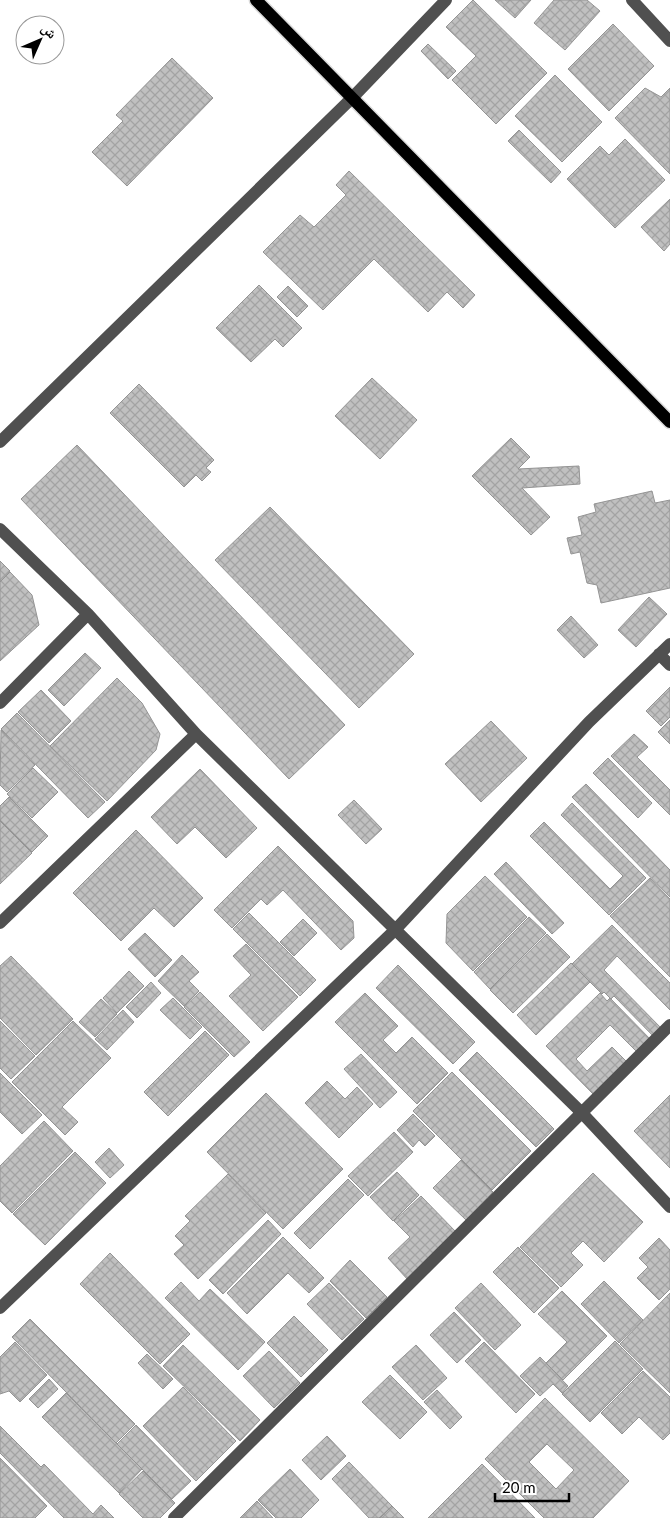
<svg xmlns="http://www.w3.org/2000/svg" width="670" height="1518" font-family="Lato,'Noto Naskh Arabic',sans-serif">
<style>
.building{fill:url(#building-cross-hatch);stroke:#949494;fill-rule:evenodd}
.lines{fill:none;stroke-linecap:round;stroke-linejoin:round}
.major-casing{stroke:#dbdbdb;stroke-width:15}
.minor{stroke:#505050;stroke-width:12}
.major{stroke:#000;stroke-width:12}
</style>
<defs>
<pattern id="building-cross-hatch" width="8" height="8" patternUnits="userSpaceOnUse" patternTransform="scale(1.25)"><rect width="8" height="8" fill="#c0c0c0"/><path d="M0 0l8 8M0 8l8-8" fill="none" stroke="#a3a3a3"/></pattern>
</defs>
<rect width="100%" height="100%" fill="#fff"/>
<path class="building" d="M 473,0 L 547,73 L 496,124 L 452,80 L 476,56 L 446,27 Z
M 495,0 L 531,0 L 515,18 Z
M 554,0 L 587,0 L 600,11 L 565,50 L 534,23 Z
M 613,24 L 654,66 L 609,111 L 568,69 Z
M 428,44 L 456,71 L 448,79 L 421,51 Z
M 172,58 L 213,98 L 127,186 L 92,152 L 123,121 L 116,115 Z
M 555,75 L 602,122 L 562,162 L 515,116 Z
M 645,88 L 661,97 L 670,88 L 670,174 L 615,118 Z
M 519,130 L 561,172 L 551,183 L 508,141 Z
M 625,139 L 665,180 L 615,228 L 567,179 L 600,146 L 609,155 Z
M 349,171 L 475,295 L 463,308 L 447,292 L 428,312 L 374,259 L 323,310 L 263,252 L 300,215 L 314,227 L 346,195 L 336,185 Z
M 670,199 L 670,244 L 664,251 L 641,227 Z
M 259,285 L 302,328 L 283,347 L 275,339 L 251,362 L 216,328 Z
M 288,286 L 308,306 L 297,317 L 277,297 Z
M 372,378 L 417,420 L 380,459 L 335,416 Z
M 139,384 L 214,460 L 206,468 L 211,472 L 202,481 L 196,475 L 184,487 L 110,413 Z
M 511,438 L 530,457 L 518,469 L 579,466 L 580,484 L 522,488 L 550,517 L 531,535 L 472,476 Z
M 77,445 L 345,725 L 289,779 L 21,499 Z
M 652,491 L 655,503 L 670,500 L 670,588 L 601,603 L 597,585 L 587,583 L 580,552 L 571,554 L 567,538 L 582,535 L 578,517 L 596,512 L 594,504 Z
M 270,507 L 414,654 L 359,708 L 215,560 Z
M 0,561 L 10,571 L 0,582 Z
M 10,572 L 32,595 L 39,625 L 0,661 L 0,582 Z
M 649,597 L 667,614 L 636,647 L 618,630 Z
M 571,616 L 598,645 L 584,658 L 557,630 Z
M 85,653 L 101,668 L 64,706 L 48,690 Z
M 117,678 L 142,703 L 160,734 L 156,750 L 107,801 L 50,746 Z
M 670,687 L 670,717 L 661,726 L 646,711 Z
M 41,690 L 71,721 L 49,743 L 18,712 Z
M 17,713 L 105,802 L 88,818 L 1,729 Z
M 670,720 L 670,744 L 658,732 Z
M 491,721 L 527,758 L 481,802 L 445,764 Z
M 1,730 L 35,765 L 7,792 L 0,785 Z
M 634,734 L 648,747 L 637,757 L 670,790 L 670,815 L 611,756 Z
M 608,758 L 652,803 L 638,818 L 593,773 Z
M 33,768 L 58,792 L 32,818 L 7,794 Z
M 200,769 L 257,828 L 226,858 L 195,827 L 177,844 L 151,817 Z
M 586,784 L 670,870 L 670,897 L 572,797 Z
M 9,797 L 48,836 L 32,852 L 0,820 L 0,806 Z
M 354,800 L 382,829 L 366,844 L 338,815 Z
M 572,803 L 646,878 L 609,915 L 530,836 L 544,822 L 610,889 L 623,876 L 561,815 Z
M 0,821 L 32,853 L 0,884 Z
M 136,830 L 203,898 L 174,927 L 154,908 L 121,941 L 73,893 Z
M 278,846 L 353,921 L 354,938 L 341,950 L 283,890 L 267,905 L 261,899 L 232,928 L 214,910 Z
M 506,862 L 564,923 L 552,934 L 494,874 Z
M 485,876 L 527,917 L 473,971 L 446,943 L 447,914 Z
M 650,878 L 670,899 L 670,977 L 610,916 Z
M 249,913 L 316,980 L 300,996 L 233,929 Z
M 529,917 L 546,933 L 490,989 L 474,972 Z
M 303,919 L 317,933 L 294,956 L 280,942 Z
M 612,925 L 670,983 L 670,1010 L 617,956 L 604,970 L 665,1032 L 657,1040 L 614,996 L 611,999 L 604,992 L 602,994 L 572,964 Z
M 145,933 L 172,960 L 155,977 L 128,949 Z
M 547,934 L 570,957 L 513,1013 L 490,990 Z
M 246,944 L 298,997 L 263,1031 L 229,996 L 251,975 L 233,956 Z
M 182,955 L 199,972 L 189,981 L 199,991 L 184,1006 L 158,981 Z
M 11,956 L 73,1019 L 36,1055 L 0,1018 L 0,966 Z
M 571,963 L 590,982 L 536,1035 L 517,1015 Z
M 398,965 L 475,1042 L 453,1064 L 376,988 Z
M 129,971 L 144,986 L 117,1013 L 103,998 Z
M 151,982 L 161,993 L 137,1018 L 126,1007 Z
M 200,992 L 250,1042 L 234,1057 L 184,1007 Z
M 365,993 L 398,1026 L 383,1040 L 396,1053 L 412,1037 L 448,1073 L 417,1104 L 335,1022 Z
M 600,993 L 607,1001 L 610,998 L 654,1043 L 641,1056 L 610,1025 L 576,1059 L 587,1071 L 612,1047 L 628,1063 L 595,1096 L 546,1046 Z
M 173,998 L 202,1027 L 190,1039 L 160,1010 Z
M 101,999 L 117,1014 L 95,1037 L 79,1022 Z
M 123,1010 L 134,1022 L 107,1050 L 95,1039 Z
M 0,1021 L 35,1056 L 11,1079 L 0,1068 Z
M 73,1021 L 111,1058 L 62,1107 L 78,1122 L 65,1135 L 12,1082 Z
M 205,1031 L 229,1055 L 168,1116 L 144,1092 Z
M 477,1052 L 554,1129 L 536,1147 L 459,1070 Z
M 361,1054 L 397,1092 L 380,1108 L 344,1069 Z
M 452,1072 L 531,1151 L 492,1190 L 413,1111 Z
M 0,1073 L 42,1115 L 22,1134 L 0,1112 Z
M 327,1081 L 345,1099 L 357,1087 L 373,1104 L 339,1138 L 305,1103 Z
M 266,1093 L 343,1169 L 283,1229 L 207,1152 Z
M 670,1095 L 670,1168 L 634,1131 Z
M 413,1114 L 435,1136 L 425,1146 L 419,1140 L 413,1147 L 397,1130 Z
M 44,1121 L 73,1151 L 12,1213 L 0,1201 L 0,1166 Z
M 394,1132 L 413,1152 L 368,1196 L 348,1176 Z
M 109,1148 L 124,1165 L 110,1178 L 95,1162 Z
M 75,1152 L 106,1183 L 45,1245 L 13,1214 Z
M 461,1160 L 493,1192 L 466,1220 L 433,1188 Z
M 397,1172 L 419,1195 L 393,1221 L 370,1197 Z
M 593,1173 L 643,1222 L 604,1262 L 583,1241 L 571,1253 L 583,1265 L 561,1287 L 520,1247 Z
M 228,1174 L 266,1213 L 198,1279 L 174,1254 L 184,1245 L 175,1236 L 190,1221 L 185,1216 Z
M 348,1179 L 364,1195 L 310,1249 L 294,1233 Z
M 421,1196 L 457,1233 L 408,1280 L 388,1258 L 410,1237 L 394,1221 Z
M 268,1220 L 281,1234 L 223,1294 L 209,1280 Z
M 283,1237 L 324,1278 L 309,1293 L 288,1273 L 247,1314 L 227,1293 Z
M 659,1238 L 670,1250 L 670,1289 L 659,1300 L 637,1278 L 648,1267 L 639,1258 Z
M 518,1247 L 559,1288 L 534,1313 L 493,1272 Z
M 110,1253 L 190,1334 L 160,1364 L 80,1284 Z
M 350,1260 L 387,1297 L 366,1318 L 330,1281 Z
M 604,1281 L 643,1320 L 619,1343 L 581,1304 Z
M 181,1282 L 199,1301 L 210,1289 L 265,1342 L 238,1370 L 165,1298 Z
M 329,1283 L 364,1319 L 342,1340 L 307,1304 Z
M 481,1283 L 521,1325 L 495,1350 L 455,1308 Z
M 562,1291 L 607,1336 L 563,1380 L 546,1363 L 567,1342 L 538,1314 Z
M 670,1293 L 670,1393 L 620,1344 Z
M 454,1312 L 481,1340 L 457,1363 L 430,1335 Z
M 294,1316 L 328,1350 L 301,1377 L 267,1343 Z
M 30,1319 L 135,1424 L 116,1443 L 12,1337 Z
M 615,1341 L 643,1369 L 590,1422 L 562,1394 Z
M 15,1342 L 47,1375 L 20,1402 L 9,1391 L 0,1394 L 0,1357 Z
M 484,1342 L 535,1394 L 516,1413 L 465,1361 Z
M 183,1345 L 260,1420 L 240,1441 L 163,1366 Z
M 416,1345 L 447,1378 L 423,1400 L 392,1367 Z
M 269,1351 L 300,1383 L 274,1408 L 243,1376 Z
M 147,1354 L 173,1379 L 163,1389 L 138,1363 Z
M 540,1357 L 568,1386 L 562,1393 L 553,1384 L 540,1396 L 520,1376 Z
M 643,1371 L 670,1397 L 670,1433 L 663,1440 L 639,1417 L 622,1434 L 601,1413 Z
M 390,1375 L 427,1412 L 400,1439 L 362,1402 Z
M 49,1379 L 58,1389 L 38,1408 L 29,1399 Z
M 183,1387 L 236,1441 L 196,1481 L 143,1426 Z
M 437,1390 L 462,1417 L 450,1429 L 424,1402 Z
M 66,1393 L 142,1469 L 119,1493 L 42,1417 Z
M 545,1398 L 629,1481 L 593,1518 L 544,1518 L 485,1459 ZM 547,1444 L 574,1470 L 556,1489 L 529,1462 Z
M 136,1425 L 191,1481 L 172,1499 L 117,1444 Z
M 0,1426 L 41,1467 L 44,1464 L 93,1514 L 101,1505 L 114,1518 L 64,1518 L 0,1453 Z
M 327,1436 L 346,1456 L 321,1480 L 302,1460 Z
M 0,1458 L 47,1506 L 35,1518 L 0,1518 Z
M 349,1462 L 392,1506 L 379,1518 L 369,1518 L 332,1479 Z
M 482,1464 L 535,1518 L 428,1518 Z
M 290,1469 L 319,1500 L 301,1518 L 276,1518 L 258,1500 Z
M 143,1471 L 175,1503 L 160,1518 L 143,1518 L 119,1494 Z
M 257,1501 L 273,1518 L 240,1518 Z
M 392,1506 L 404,1518 L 380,1518 Z"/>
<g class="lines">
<g class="major-casing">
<path id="major" d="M 256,0 L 670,422"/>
</g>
<path class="minor" d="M 632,0 L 670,41
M 0,442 L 353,97 L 446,0
M 0,529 L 88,614 L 196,734 L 582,1113 L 670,1207
M 659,654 L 670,665
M 0,703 L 88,614
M 0,923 L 196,734
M 0,1308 L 396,929 L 589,722 L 670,644
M 174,1518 L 670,1025"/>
<use href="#major" class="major"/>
</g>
<g transform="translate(40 40) rotate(45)"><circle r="24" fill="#ffffff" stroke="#999999"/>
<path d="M0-4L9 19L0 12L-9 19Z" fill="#000000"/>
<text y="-8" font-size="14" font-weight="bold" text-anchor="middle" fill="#000000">ش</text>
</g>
<path d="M495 1493v8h74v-8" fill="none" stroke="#000000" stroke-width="2.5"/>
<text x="502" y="1493" font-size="15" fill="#000000" stroke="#ffffff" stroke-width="4" paint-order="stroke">20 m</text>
</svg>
